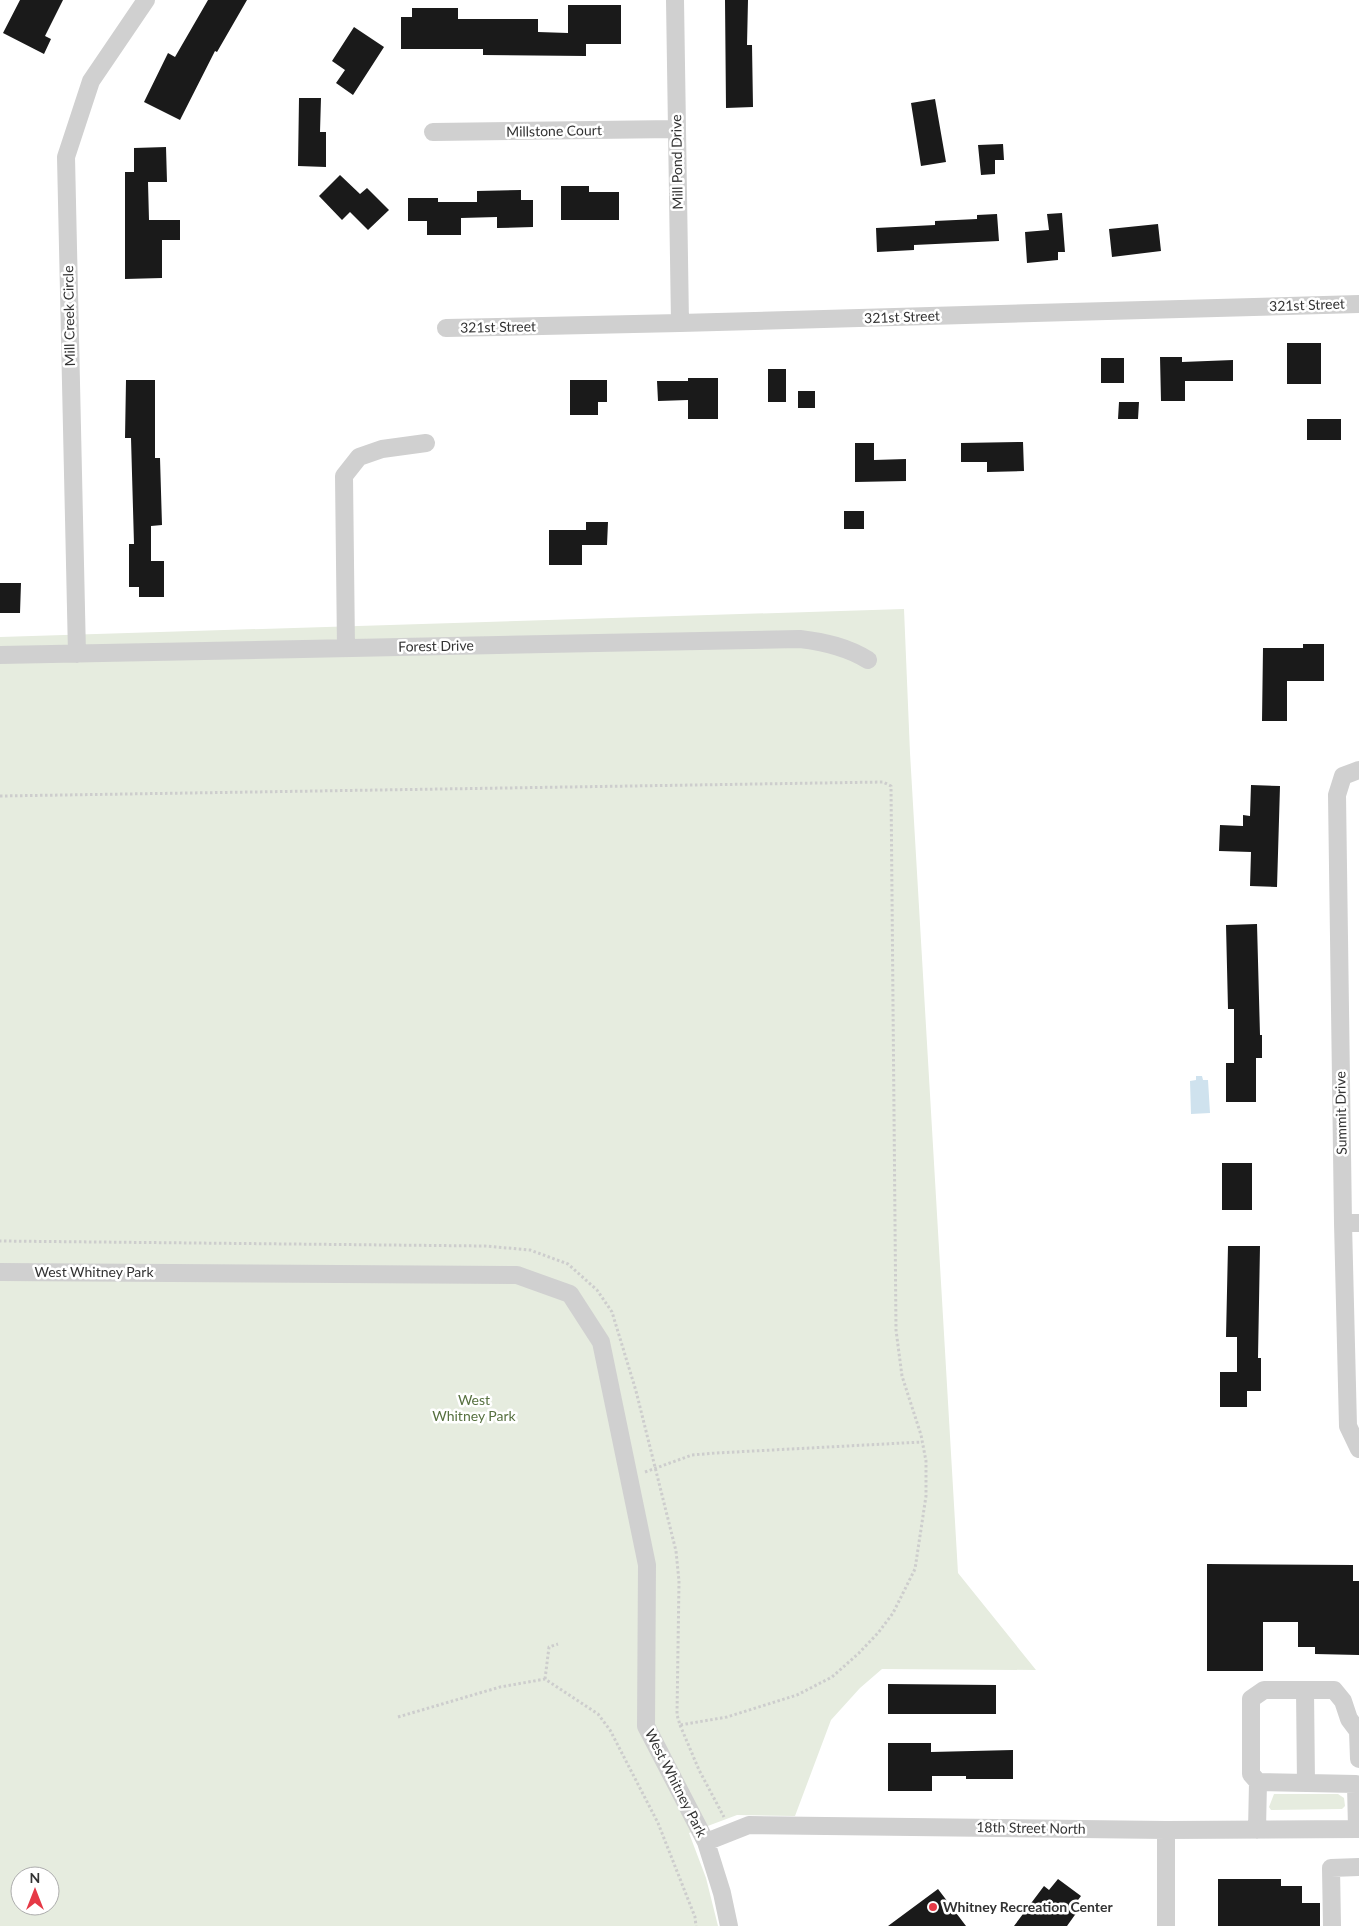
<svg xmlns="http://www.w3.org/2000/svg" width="1359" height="1926" font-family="Lato,sans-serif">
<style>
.green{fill:#e6ecdf;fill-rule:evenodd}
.water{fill:#cfe2ee}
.building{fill:#1a1a1a}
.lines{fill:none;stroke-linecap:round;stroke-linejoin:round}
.path{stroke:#cdcdcd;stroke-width:3;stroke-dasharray:2.5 2.5;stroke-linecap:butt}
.minor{stroke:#d0d0d0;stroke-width:18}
.poi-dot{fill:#e63946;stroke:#fff;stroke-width:2}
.labels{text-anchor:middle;stroke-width:5;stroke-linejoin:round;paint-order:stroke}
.street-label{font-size:14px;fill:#333;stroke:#fff}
.park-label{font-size:14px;fill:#56703f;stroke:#fff}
.poi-label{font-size:14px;font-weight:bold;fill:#333;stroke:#fff;text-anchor:start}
</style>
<rect width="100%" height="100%" fill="#fff"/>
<path class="green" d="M 904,609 L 910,753 L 958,1573 L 1036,1670 L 882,1669 L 860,1688 L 831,1720 L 795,1816 L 737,1815 L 689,1833 L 706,1878 L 718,1926 L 0,1926 L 0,637 ZM 20,1876 L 50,1876 L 50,1906 L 20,1906 Z
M 1274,1794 L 1338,1794 L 1344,1798 L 1345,1806 L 1342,1809 L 1271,1810 L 1269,1807 Z"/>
<path class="water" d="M 1196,1076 L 1202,1076 L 1203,1080 L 1208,1080 L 1210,1113 L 1191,1114 L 1190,1081 L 1196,1080 Z"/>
<path class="building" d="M 20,0 L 63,0 L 45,36 L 51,39 L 44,54 L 3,33 Z
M 208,0 L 247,0 L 217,52 L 215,51 L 180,120 L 144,102 L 168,53 L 175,57 Z
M 725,0 L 748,0 L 747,45 L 752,45 L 753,107 L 726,108 Z
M 568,5 L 621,5 L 621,44 L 586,44 L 586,56 L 483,55 L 483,49 L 401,49 L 401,17 L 412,17 L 412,8 L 458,8 L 458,19 L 538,19 L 538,32 L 568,33 Z
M 354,27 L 384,47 L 353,95 L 336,83 L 345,70 L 332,61 Z
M 299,98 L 321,98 L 320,132 L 326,132 L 326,167 L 298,166 Z
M 935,99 L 946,162 L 921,166 L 911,103 Z
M 1003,144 L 1004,160 L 995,160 L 995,174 L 981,175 L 978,145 Z
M 166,147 L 167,182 L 148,182 L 149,220 L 180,220 L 180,240 L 162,240 L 162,278 L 125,279 L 125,172 L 134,172 L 134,148 Z
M 340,175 L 360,194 L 367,188 L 389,210 L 368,230 L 350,212 L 342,220 L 319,196 Z
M 561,186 L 589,186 L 589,192 L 619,192 L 619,220 L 561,220 Z
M 521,190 L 521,200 L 533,200 L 533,227 L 497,228 L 497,217 L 461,218 L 461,235 L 427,235 L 427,221 L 408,221 L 408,198 L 438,198 L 438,202 L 477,202 L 477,191 Z
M 1062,213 L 1065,252 L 1058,252 L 1058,260 L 1027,263 L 1025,232 L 1049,230 L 1047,214 Z
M 997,214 L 999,241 L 914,245 L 914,250 L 877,252 L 876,228 L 935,225 L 935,221 L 977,219 L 977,215 Z
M 1158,224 L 1161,251 L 1112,257 L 1109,229 Z
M 1287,343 L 1321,343 L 1321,384 L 1287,384 Z
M 1160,357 L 1182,357 L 1182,362 L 1233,360 L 1233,381 L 1185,381 L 1185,401 L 1161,401 Z
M 1101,358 L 1124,358 L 1124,383 L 1101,383 Z
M 768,369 L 786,369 L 786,402 L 768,402 Z
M 688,378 L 718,378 L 718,419 L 688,419 L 688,400 L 658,401 L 657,381 L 688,381 Z
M 126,380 L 155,380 L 155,458 L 160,458 L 162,525 L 151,526 L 151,561 L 164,561 L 164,597 L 139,597 L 139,587 L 129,587 L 129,544 L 134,544 L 131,438 L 125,438 Z
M 570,380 L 607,380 L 607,402 L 598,402 L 598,415 L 570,415 Z
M 798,391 L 815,391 L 815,408 L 798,408 Z
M 1119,402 L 1139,402 L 1138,419 L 1118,419 Z
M 1307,419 L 1341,419 L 1341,440 L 1307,440 Z
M 1023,442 L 1024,471 L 987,472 L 987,462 L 961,462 L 961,443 Z
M 855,443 L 874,443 L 874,460 L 906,459 L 906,481 L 855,482 Z
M 844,511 L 864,511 L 864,529 L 844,529 Z
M 586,522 L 608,522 L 607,545 L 582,545 L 582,565 L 549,565 L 549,530 L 586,530 Z
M 0,583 L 21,583 L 20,613 L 0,613 Z
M 1303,644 L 1324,644 L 1324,681 L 1287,681 L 1287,721 L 1262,721 L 1263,648 L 1303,648 Z
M 1251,785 L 1280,786 L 1277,887 L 1250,886 L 1251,852 L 1219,851 L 1220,825 L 1243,826 L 1243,815 L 1250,816 Z
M 1257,924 L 1260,1035 L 1262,1035 L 1262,1058 L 1256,1058 L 1256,1102 L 1226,1102 L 1226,1063 L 1234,1063 L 1234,1009 L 1228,1009 L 1226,925 Z
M 1222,1163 L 1252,1163 L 1252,1210 L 1222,1210 Z
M 1228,1246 L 1260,1246 L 1258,1358 L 1261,1358 L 1261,1391 L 1247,1391 L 1247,1407 L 1220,1407 L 1220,1372 L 1237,1372 L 1237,1337 L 1226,1337 Z
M 1207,1564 L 1353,1565 L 1353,1581 L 1359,1581 L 1359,1655 L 1315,1654 L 1315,1647 L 1298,1647 L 1298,1622 L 1263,1622 L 1263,1671 L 1207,1671 Z
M 888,1684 L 996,1685 L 996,1714 L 888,1714 Z
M 888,1743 L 931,1743 L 931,1752 L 1013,1750 L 1013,1779 L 966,1779 L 966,1776 L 932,1776 L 932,1791 L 888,1791 Z
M 1058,1879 L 1081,1896 L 1072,1908 L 1077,1912 L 1067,1926 L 1014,1926 L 1044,1886 L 1049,1890 Z
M 1218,1879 L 1281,1879 L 1281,1886 L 1302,1886 L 1302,1903 L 1320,1903 L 1320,1926 L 1218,1926 Z
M 938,1889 L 966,1926 L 888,1926 Z"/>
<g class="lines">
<path class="path" d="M 0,796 L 883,782 L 891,786 L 896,1330 L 902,1376 L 921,1435 L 926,1461 L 926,1496 L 915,1569 L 893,1613 L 878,1633 L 859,1653 L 832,1677 L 797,1695 L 727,1717 L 680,1725 L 677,1715 L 679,1581 L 676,1551 L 636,1391 L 612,1312 L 597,1290 L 568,1264 L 530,1250 L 485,1246 L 0,1241
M 645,1472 L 692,1455 L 716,1453 L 922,1442
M 545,1679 L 549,1647 L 558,1644
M 398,1717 L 500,1687 L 545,1679 L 598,1714 L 610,1730 L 658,1823 L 695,1917 L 696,1926
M 680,1725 L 699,1770 L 724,1817"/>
<path class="minor" d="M 675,0 L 680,323
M 433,132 L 676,129
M 446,328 L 680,323 L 1359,304
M 346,648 L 344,476 L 359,457 L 382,449 L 426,443
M 77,654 L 66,157 L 91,81 L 146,0
M 0,655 L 800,639 C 825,642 847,647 868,660
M 1359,770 L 1343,776 L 1337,795 L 1343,1223 L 1348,1426 L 1359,1449
M 1343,1223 L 1359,1223
M 0,1272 L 517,1275 L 570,1294 L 601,1342 L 647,1565 L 646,1726 L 706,1842 L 722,1893 L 729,1926
M 1305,1690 L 1306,1783
M 1258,1782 L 1251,1774 L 1251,1699 L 1264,1690 L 1334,1690 L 1343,1701 L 1349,1719 L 1358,1731 L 1359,1759
M 1257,1830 L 1258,1782 L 1356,1784 L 1357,1829
M 706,1842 L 749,1825 L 1166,1830 L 1359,1829
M 1166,1926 L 1166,1830
M 1332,1926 L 1331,1868 L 1359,1867"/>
</g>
<circle class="poi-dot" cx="933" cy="1907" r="5"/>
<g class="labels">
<g class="street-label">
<text transform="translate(554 131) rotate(-1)" y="5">Millstone Court</text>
<text transform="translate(677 162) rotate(-91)" y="5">Mill Pond Drive</text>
<text transform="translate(1307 305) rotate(-2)" y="5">321st Street</text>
<text transform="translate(69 316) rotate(-91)" y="5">Mill Creek Circle</text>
<text transform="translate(902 317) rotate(-2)" y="5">321st Street</text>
<text transform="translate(498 327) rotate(-1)" y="5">321st Street</text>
<text transform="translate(436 646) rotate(-1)" y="5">Forest Drive</text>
<text transform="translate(1341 1113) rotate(-91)" y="5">Summit Drive</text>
<text x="94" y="1277">West Whitney Park</text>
<text transform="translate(676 1783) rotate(63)" y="5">West Whitney Park</text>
<text transform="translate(1031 1828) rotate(1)" y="5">18th Street North</text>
</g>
<g class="park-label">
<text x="474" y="1405">West<tspan x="474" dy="16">Whitney Park</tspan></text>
</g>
<g class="poi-label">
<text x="943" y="1912">Whitney Recreation Center</text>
</g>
</g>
<g transform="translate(35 1891)"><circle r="24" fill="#ffffff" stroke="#adadad"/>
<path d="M0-4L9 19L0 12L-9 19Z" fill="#e63946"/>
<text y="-8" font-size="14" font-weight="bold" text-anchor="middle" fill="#333333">N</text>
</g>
</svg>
